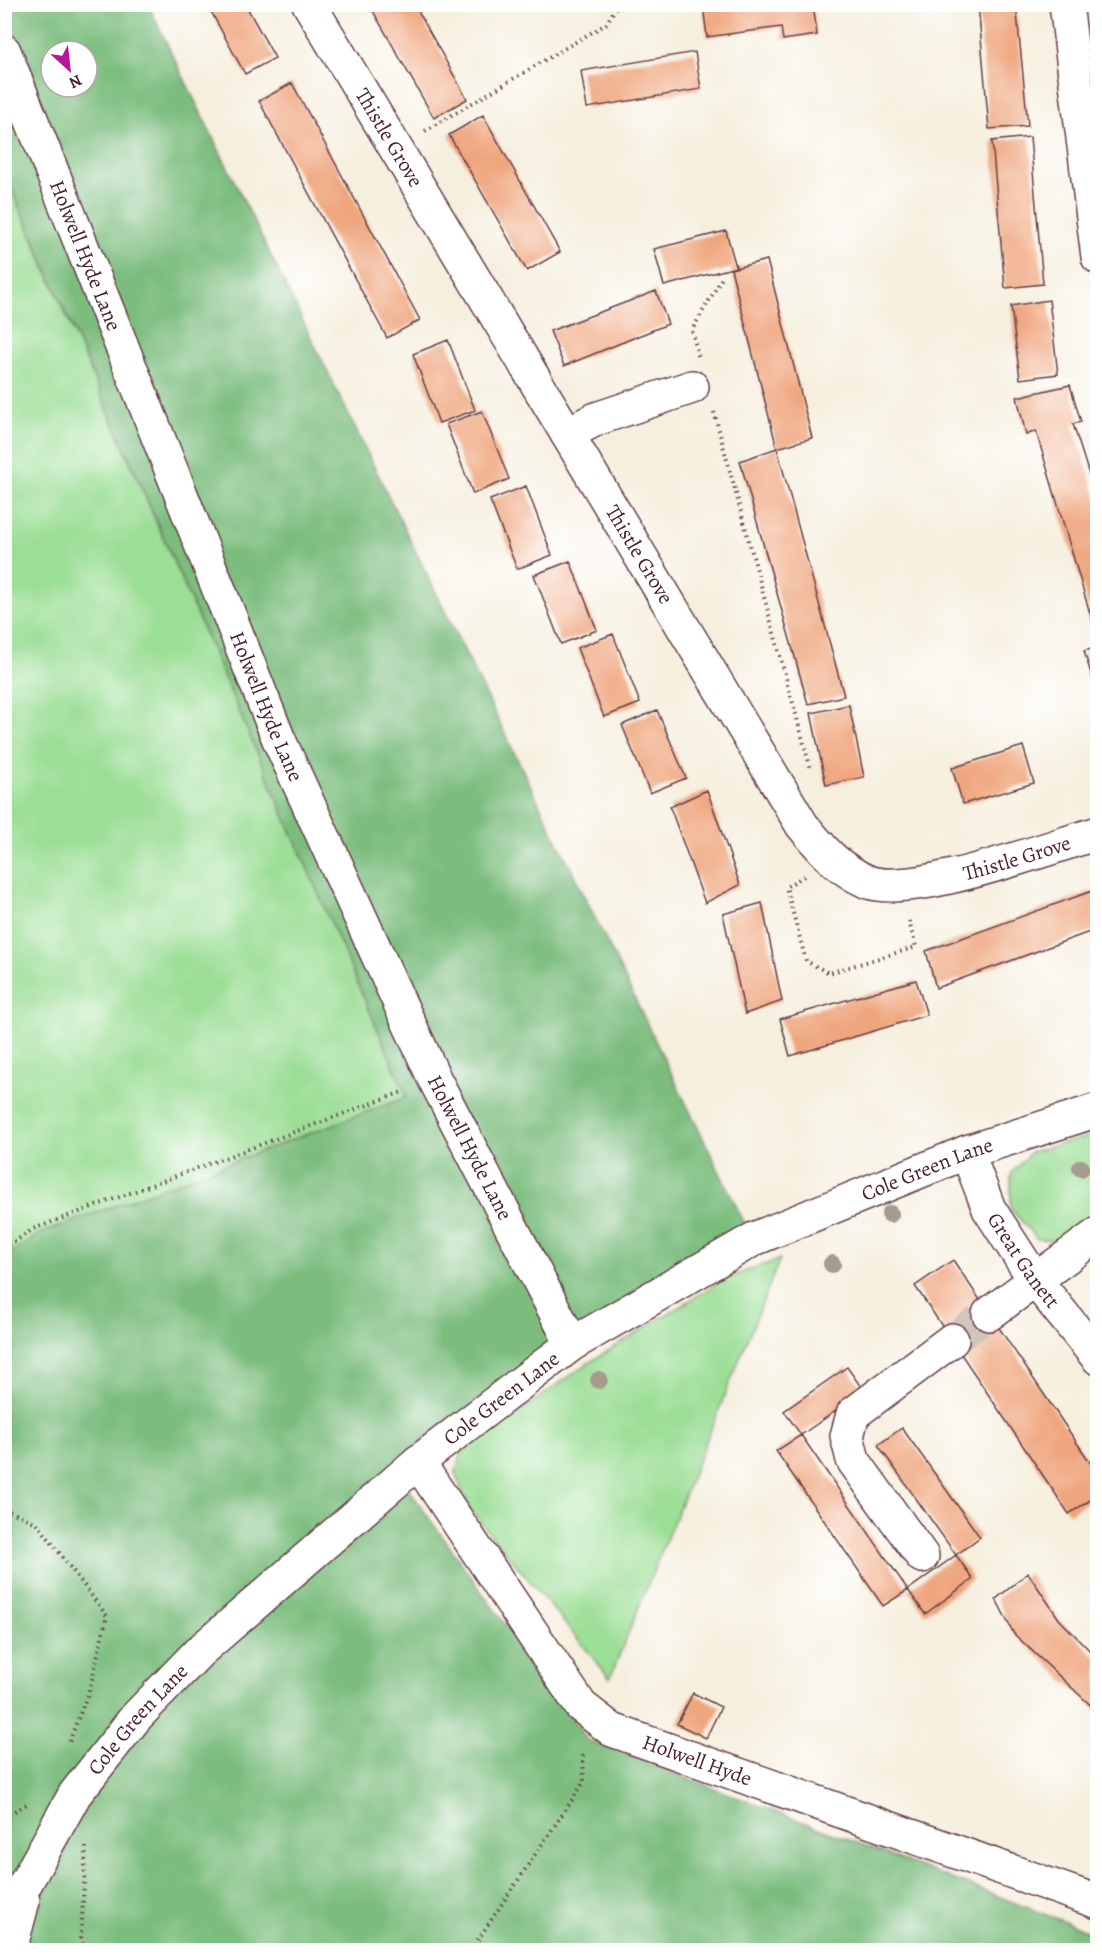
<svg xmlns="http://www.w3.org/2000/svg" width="1102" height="1955" font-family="Alegreya,serif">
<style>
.green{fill:#9bde95;stroke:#727e60;stroke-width:1.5}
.forest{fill:#7cbd7e;stroke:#636e54;stroke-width:1.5;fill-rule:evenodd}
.building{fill:#efa57d}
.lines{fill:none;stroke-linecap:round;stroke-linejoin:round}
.minor-tunnel{stroke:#d4c5ba;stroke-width:33;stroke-dasharray:33 16;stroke-linecap:butt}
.minor-casing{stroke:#643e46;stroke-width:36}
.path{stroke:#643e46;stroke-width:4;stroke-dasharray:1.5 4.5;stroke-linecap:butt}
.minor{stroke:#fff;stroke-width:33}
.tree{fill:#a59c8d}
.labels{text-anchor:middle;stroke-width:4.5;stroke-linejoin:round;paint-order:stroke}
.street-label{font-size:21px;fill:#4a1f2b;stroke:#fff}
</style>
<rect width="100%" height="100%" fill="#fff"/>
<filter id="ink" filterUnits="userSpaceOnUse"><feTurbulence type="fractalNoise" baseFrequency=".0167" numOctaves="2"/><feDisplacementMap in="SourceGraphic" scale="12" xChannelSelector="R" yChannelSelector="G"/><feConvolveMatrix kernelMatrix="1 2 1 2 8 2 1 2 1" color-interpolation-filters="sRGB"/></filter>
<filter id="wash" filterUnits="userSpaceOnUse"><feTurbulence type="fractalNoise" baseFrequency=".008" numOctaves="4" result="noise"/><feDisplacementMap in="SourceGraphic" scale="24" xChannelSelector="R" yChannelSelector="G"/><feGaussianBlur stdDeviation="1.35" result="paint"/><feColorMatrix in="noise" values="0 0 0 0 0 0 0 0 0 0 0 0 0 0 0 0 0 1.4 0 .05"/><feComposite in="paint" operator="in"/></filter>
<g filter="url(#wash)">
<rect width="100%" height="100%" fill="#f6efde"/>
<path class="green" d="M 4,173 L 407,1097 L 39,1234 L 5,1257 Z
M 1097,1134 L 1097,1225 L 1072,1242 L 1037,1239 L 1011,1209 L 1011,1174 L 1031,1152 Z
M 780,1259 L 610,1678 L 470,1509 L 455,1474 L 462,1452 L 587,1364 L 724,1279 Z"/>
<path class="forest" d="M 5,5 L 148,5 L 747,1228 L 547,1350 L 390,1463 L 587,1740 L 1076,1926 L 1097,1935 L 1097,1950 L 5,1950 L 5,1257 L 39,1234 L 407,1097 L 5,173 ZM 51,51 L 87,51 L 87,87 L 51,87 Z"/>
<g id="blocks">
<path class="building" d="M 207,4 L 245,4 L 275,58 L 245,74 Z
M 369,4 L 414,4 L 467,99 L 434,118 Z
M 813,4 L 817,35 L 783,40 L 781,27 L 707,37 L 703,5 Z
M 978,4 L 1016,4 L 1028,126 L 989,129 Z
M 695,52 L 701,89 L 587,108 L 581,71 Z
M 292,83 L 420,320 L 387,338 L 259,101 Z
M 483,115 L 560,252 L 527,271 L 449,135 Z
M 1030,137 L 1043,284 L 1005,288 L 992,141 Z
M 726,231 L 736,267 L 664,286 L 654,249 Z
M 767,260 L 812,438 L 777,448 L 844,696 L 808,704 L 740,461 L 777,448 L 731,269 Z
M 656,291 L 668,324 L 564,366 L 550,331 Z
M 1049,300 L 1058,374 L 1020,379 L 1011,306 Z
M 448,340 L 475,410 L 439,423 L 413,354 Z
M 1070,385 L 1081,422 L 1073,424 L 1098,503 L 1097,637 L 1036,431 L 1026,435 L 1017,397 Z
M 482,411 L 509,479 L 473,494 L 446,424 Z
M 526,486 L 552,555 L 517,569 L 490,500 Z
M 570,561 L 597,630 L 561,644 L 534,575 Z
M 613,634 L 640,703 L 604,717 L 577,648 Z
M 1098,647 L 1098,693 L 1097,693 L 1084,651 Z
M 849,705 L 864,777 L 826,785 L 811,713 Z
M 657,710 L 686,778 L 650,793 L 622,725 Z
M 1023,746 L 1034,783 L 963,804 L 952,768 Z
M 707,790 L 740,885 L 705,903 L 670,807 Z
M 1092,891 L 1098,908 L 1098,929 L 936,988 L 926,951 Z
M 762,903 L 782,1001 L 745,1014 L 723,914 Z
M 916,980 L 927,1015 L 790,1056 L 780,1019 Z
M 953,1260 L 1098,1474 L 1098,1495 L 1069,1514 L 915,1286 Z
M 847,1367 L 864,1391 L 801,1435 L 784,1411 Z
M 902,1428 L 980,1537 L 956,1555 L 878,1445 Z
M 801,1435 L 908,1590 L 883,1606 L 776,1451 Z
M 956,1555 L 973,1579 L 925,1614 L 908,1590 Z
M 1028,1573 L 1059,1619 L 1098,1659 L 1098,1712 L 1014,1634 L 996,1599 Z
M 693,1693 L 721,1707 L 706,1738 L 677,1724 Z"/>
</g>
</g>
<g filter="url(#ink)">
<use href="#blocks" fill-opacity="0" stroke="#643e46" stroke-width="1.5"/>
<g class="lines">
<path class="minor-tunnel" d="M 952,1340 L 989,1314"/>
<g class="minor-casing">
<g id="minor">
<path id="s1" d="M 309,4 L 802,825 C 822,849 837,868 866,881 C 908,900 1050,847 1098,833"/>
<path d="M 1066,4 L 1098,257"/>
<path id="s2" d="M 4,51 L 279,740 L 435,1080 L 572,1344"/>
<path d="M 567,434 L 596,419 L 692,387"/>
<path id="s3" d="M 967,1152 L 989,1209 L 1035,1280 L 1098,1358"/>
<path d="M 989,1314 L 1098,1234"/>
<path id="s4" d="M 418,1462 L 581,1706 L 612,1730 L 1098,1902"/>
<path d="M 922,1556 L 853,1460 L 847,1436 L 853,1414 L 952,1340"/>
<path id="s5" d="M 4,1922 L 75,1794 L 136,1717 L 199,1652 L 418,1462 L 572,1344 L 754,1239 L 967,1152 L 1098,1110"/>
<path d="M 10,1950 L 23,1901"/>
</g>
</g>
<path class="path" d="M 425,131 L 606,24 L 618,4
M 698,356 L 692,330 L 722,278
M 714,412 L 811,770
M 804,876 L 786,887 L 806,961 L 829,973 L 916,947 L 908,918
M 4,1249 L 33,1229 L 405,1091
M 4,1509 L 37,1523 L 107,1616 L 90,1688 L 68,1745
M 4,1817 L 29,1803
M 84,1950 L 81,1936 L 86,1847
M 471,1950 L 584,1782 L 583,1751"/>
<use href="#minor" class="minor"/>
</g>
<g class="tree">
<circle cx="1081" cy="1168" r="9"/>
<circle cx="890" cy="1214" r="9"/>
<circle cx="832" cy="1264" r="9"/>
<circle cx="599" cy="1380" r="9"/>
</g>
</g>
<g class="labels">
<g class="street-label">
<text dy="7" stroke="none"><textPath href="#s1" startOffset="156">Thistle Grove</textPath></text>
<text dy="7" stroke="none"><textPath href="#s2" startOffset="220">Holwell Hyde Lane</textPath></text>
<text dy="7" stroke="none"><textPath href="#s1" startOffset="642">Thistle Grove</textPath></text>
<text dy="7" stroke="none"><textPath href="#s2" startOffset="706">Holwell Hyde Lane</textPath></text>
<text dy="7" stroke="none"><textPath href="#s1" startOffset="1198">Thistle Grove</textPath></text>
<text dy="7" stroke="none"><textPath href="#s2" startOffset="1192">Holwell Hyde Lane</textPath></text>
<text dy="7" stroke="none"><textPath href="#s5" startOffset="1216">Cole Green Lane</textPath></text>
<text dy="7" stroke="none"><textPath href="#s3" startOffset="123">Great Ganett</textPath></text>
<text dy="7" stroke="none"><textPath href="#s5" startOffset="730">Cole Green Lane</textPath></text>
<text dy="7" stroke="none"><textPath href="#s5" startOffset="244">Cole Green Lane</textPath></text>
<text dy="7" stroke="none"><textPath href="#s4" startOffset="423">Holwell Hyde</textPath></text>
</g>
</g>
<rect width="1102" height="1955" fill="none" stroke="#fff" stroke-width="24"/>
<g transform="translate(69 69) rotate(153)"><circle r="28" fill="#ffffff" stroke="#b7a5aa" stroke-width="1.5"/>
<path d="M0-4.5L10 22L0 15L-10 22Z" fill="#b5179e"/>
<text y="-9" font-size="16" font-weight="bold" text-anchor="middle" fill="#4a1f2b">N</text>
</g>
</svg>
